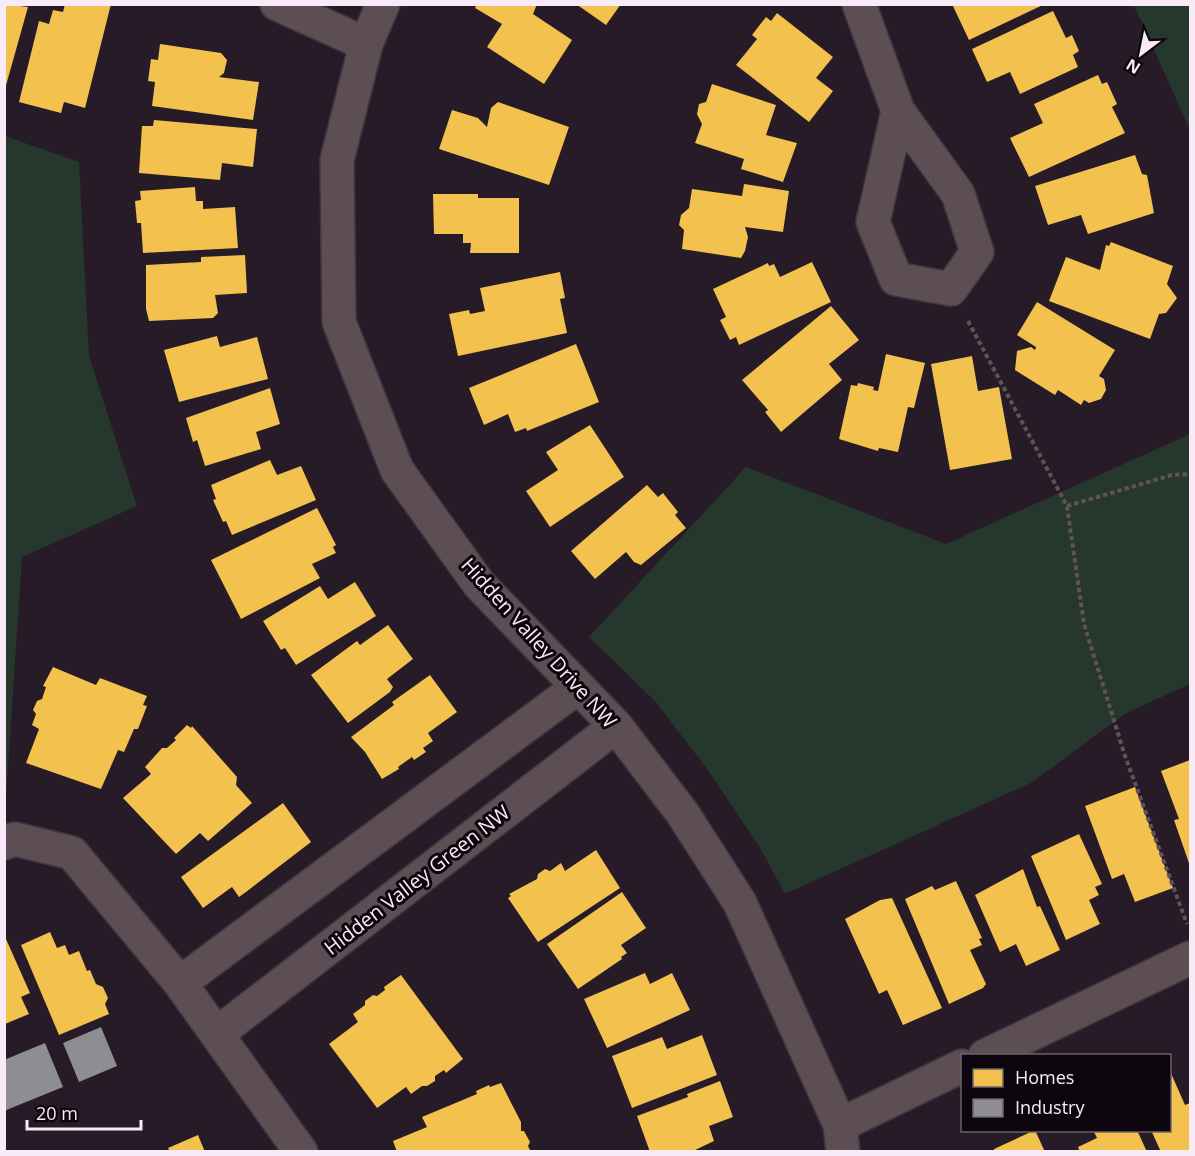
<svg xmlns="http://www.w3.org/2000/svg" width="1195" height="1156" font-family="'Open Sans',sans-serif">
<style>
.green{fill:#26382d}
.homes{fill:#f2c14e}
.industry{fill:#8d8d92}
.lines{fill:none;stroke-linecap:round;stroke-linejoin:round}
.minor-casing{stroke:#3e353e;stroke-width:36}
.tertiary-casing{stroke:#3e353e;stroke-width:36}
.path{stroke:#5d5359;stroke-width:4;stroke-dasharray:4.5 3;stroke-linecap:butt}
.minor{stroke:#5c4e52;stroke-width:33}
.tertiary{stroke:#5c4e52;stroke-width:33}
.labels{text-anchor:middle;stroke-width:6;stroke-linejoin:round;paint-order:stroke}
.street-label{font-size:20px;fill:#f9eaf8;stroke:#0e060e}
</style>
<rect width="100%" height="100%" fill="#261b26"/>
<path class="green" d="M 1134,5 L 1190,5 L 1190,130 Z
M 5,136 L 79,162 L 89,356 L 137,506 L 22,557 L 5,812 Z
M 1190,434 L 1190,684 L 1126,713 L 1031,783 L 785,894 L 759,846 L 707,769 L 656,702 L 589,637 L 746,467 L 946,544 Z"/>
<path class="homes" d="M 4,4 L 28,7 L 5,89 L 4,88 Z
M 65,4 L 111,4 L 85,108 L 64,102 L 61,113 L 19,102 L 39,21 L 49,24 L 53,10 L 63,12 Z
M 477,4 L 537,4 L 533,14 L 572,40 L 544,84 L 487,47 L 502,24 L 475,8 Z
M 576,4 L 621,4 L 606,25 Z
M 952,4 L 1045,4 L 969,40 Z
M 1053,11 L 1066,38 L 1072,35 L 1079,51 L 1073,55 L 1078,67 L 1020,94 L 1010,72 L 987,82 L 972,49 Z
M 777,13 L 833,57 L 816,78 L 833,91 L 809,122 L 736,65 L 757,39 L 752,35 L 766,17 L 771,21 Z
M 160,44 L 221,53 L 227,60 L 224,73 L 219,77 L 259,82 L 253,120 L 152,106 L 155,82 L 148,81 L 151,59 L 158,60 Z
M 1098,75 L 1102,84 L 1107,82 L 1117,104 L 1112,107 L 1125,133 L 1029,177 L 1010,138 L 1043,123 L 1034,104 Z
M 712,84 L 776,105 L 766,135 L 797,143 L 783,182 L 741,169 L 744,159 L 695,143 L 702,124 L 697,114 L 699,104 L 706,102 Z
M 498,102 L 569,127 L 549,185 L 439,149 L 452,110 L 478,118 L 487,127 L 491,108 Z
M 154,120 L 257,129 L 253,167 L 222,163 L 220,180 L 139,173 L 142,126 L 153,126 Z
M 1135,155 L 1142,174 L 1147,175 L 1154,213 L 1088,234 L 1081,215 L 1048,225 L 1035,186 Z
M 744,184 L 789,191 L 783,232 L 745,227 L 748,237 L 745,251 L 741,258 L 682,249 L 684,230 L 679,225 L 681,215 L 689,208 L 692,189 L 742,196 Z
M 195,187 L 196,201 L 203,201 L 203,209 L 235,207 L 238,248 L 143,253 L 141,223 L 137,223 L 135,201 L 141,200 L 140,191 Z
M 433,194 L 478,194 L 478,198 L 519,198 L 519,253 L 470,253 L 471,243 L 463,243 L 463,234 L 434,234 Z
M 1111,242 L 1173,266 L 1167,284 L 1177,298 L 1166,313 L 1159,314 L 1150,339 L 1049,301 L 1066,257 L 1100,270 L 1106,245 L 1109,246 Z
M 245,255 L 247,293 L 215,295 L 218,313 L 213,318 L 149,321 L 146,309 L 146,265 L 201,262 L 201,257 Z
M 812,262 L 831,302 L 739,345 L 736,337 L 730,340 L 720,320 L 726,317 L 713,289 L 768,263 L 769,266 L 774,264 L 780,277 Z
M 560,272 L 565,298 L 560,299 L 567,333 L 458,356 L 449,314 L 469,310 L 470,314 L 485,311 L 480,288 Z
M 1037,302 L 1115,350 L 1099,376 L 1104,379 L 1106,390 L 1101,399 L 1089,403 L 1084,400 L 1081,405 L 1058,390 L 1055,395 L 1015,370 L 1017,351 L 1031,347 L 1035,350 L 1036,347 L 1017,335 Z
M 831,306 L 859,340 L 829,364 L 842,380 L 781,432 L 765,412 L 768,410 L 742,380 Z
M 217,336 L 220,347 L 257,337 L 268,379 L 179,402 L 164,350 Z
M 576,344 L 599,402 L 527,431 L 526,428 L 515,432 L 508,414 L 484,425 L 469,388 Z
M 886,354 L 925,363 L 914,408 L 908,407 L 898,452 L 879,448 L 878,451 L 839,439 L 851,385 L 857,386 L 858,383 L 874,387 L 873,390 L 878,391 Z
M 972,356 L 978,391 L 999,387 L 1012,459 L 950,470 L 931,364 Z
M 270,388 L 280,424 L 256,432 L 261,449 L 205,466 L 197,440 L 193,442 L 186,418 Z
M 590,425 L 624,477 L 550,527 L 526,491 L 558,470 L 546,452 Z
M 270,460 L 277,475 L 301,466 L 316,500 L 232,535 L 226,521 L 223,522 L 213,500 L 216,499 L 211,485 Z
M 647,485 L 658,497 L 663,493 L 678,512 L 675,515 L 686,528 L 641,565 L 634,562 L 626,552 L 595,579 L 571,551 Z
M 317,508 L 336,545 L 333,547 L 336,553 L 312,564 L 320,578 L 241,619 L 211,560 Z
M 355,582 L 376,616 L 296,665 L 285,648 L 281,650 L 263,621 L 320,586 L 328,599 Z
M 388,625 L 413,659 L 387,679 L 393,687 L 390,692 L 348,723 L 311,675 L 357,641 L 360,645 Z
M 53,667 L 96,685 L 100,678 L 147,696 L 143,705 L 147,706 L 138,729 L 134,729 L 124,752 L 118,750 L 101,789 L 26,763 L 39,729 L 32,725 L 36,714 L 33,710 L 37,701 L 42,699 L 46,687 L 43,686 Z
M 430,675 L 457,712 L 428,733 L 433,741 L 423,748 L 426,752 L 414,760 L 412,757 L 398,767 L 399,769 L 382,779 L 365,752 L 351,737 L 394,705 L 392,702 Z
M 187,725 L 191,728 L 192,726 L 237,777 L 236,785 L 252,803 L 208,841 L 200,833 L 176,854 L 123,798 L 151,774 L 145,767 L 162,748 L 167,748 L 176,740 L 174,738 Z
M 1190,760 L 1190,866 L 1174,820 L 1179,819 L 1161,771 Z
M 1135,787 L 1173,888 L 1135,902 L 1124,874 L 1112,879 L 1085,806 Z
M 283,803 L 311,842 L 246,892 L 239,897 L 232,887 L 203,908 L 181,877 Z
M 1079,834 L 1102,884 L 1095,887 L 1099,895 L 1089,900 L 1100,924 L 1066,940 L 1031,856 Z
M 596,850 L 620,888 L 538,942 L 508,898 L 511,896 L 509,894 L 537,879 L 538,874 L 545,869 L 550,871 L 561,863 L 565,871 Z
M 1023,869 L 1037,907 L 1040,906 L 1060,950 L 1026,966 L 1016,944 L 1000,952 L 975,895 Z
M 956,881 L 982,938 L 979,939 L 982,945 L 970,950 L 986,984 L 983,988 L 949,1004 L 905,899 L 932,886 L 935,890 Z
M 622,892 L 646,928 L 621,945 L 627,953 L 621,957 L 622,959 L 578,989 L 547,944 Z
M 892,898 L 942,1008 L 903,1025 L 887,990 L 879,994 L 845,919 L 880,900 Z
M 50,932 L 57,948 L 65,945 L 69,955 L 79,951 L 87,971 L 90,970 L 96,984 L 103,987 L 108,998 L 105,1004 L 109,1014 L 59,1035 L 21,945 Z
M 6,939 L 30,993 L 21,997 L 29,1014 L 5,1024 Z
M 645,973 L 650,984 L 672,973 L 690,1010 L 607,1048 L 584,999 Z
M 401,975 L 463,1059 L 446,1073 L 444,1070 L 435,1076 L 435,1081 L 427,1086 L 422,1086 L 411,1094 L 406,1087 L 377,1108 L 329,1044 L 358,1022 L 353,1014 L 365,1005 L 365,1001 L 373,995 L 377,996 L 385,990 L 384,987 Z
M 702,1035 L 717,1075 L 632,1108 L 612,1056 L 662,1037 L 667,1049 Z
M 1170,1071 L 1185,1105 L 1190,1103 L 1190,1152 L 1161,1152 L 1151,1130 L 1170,1130 Z
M 720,1081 L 733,1117 L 709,1126 L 714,1141 L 691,1152 L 650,1152 L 637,1116 L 688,1097 L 687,1094 Z
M 501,1083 L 521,1122 L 521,1131 L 524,1131 L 530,1142 L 528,1146 L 531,1152 L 397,1152 L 393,1141 L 427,1127 L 422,1117 L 477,1094 L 476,1091 L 489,1085 L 490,1087 Z
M 1035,1130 L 1045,1152 L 995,1152 L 994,1149 Z
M 1093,1130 L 1137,1130 L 1147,1152 L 1080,1152 L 1078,1147 L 1097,1138 Z
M 198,1135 L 205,1152 L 170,1152 L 168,1148 Z"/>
<path class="industry" d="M 101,1027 L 117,1066 L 79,1082 L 63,1043 Z
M 45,1043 L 63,1087 L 4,1111 L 4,1060 Z"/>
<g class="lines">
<g class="minor-casing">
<path id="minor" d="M 277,4 L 366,44
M 859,4 L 898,111 L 958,194 L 977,252 L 951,289 L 896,279 L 873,222 L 898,111
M 4,843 L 15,839 L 72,853 L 180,983 L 301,1152
M 180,983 L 578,687
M 218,1033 L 616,726
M 985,1056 L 1190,958
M 840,1125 L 962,1066"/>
</g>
<g class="tertiary-casing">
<path id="tertiary" d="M 383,4 L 366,44 L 337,160 L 339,322 L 397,470 L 479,584 L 616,726 L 683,814 L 740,903 L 840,1125 L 843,1152"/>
</g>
<path class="path" d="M 968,321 L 1067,506 L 1084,624 L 1125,756 L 1187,924
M 1067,506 L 1172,475 L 1190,474"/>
<use href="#minor" class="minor"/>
<use href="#tertiary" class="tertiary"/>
</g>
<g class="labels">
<g class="street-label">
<text transform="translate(539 643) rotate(48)" y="7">Hidden Valley Drive NW</text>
<text transform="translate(417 880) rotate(-38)" y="7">Hidden Valley Green NW</text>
</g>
</g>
<rect width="1195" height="1156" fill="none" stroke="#f9eaf8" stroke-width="12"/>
<rect x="961" y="1054" width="210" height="78" fill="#0e060e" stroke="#6c616c" stroke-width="1.5"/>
<rect x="973" y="1069" width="30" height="18" fill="#f2c14e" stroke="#6c616c" stroke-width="1.5"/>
<text x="1015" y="1084" font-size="18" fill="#f9eaf8">Homes</text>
<rect x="973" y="1099" width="30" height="18" fill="#8d8d92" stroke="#6c616c" stroke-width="1.5"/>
<text x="1015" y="1114" font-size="18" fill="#f9eaf8">Industry</text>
<g transform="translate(1141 54) rotate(212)" stroke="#0e060e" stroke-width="4.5" paint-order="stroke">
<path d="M0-4.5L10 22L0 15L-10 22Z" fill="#f9eaf8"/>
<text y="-9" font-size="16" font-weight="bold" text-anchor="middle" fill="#f9eaf8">N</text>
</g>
<path d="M27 1120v9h114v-9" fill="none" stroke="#f9eaf8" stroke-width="3"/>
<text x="36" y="1120" font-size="18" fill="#f9eaf8" stroke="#0e060e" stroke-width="4.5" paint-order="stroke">20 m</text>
</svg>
